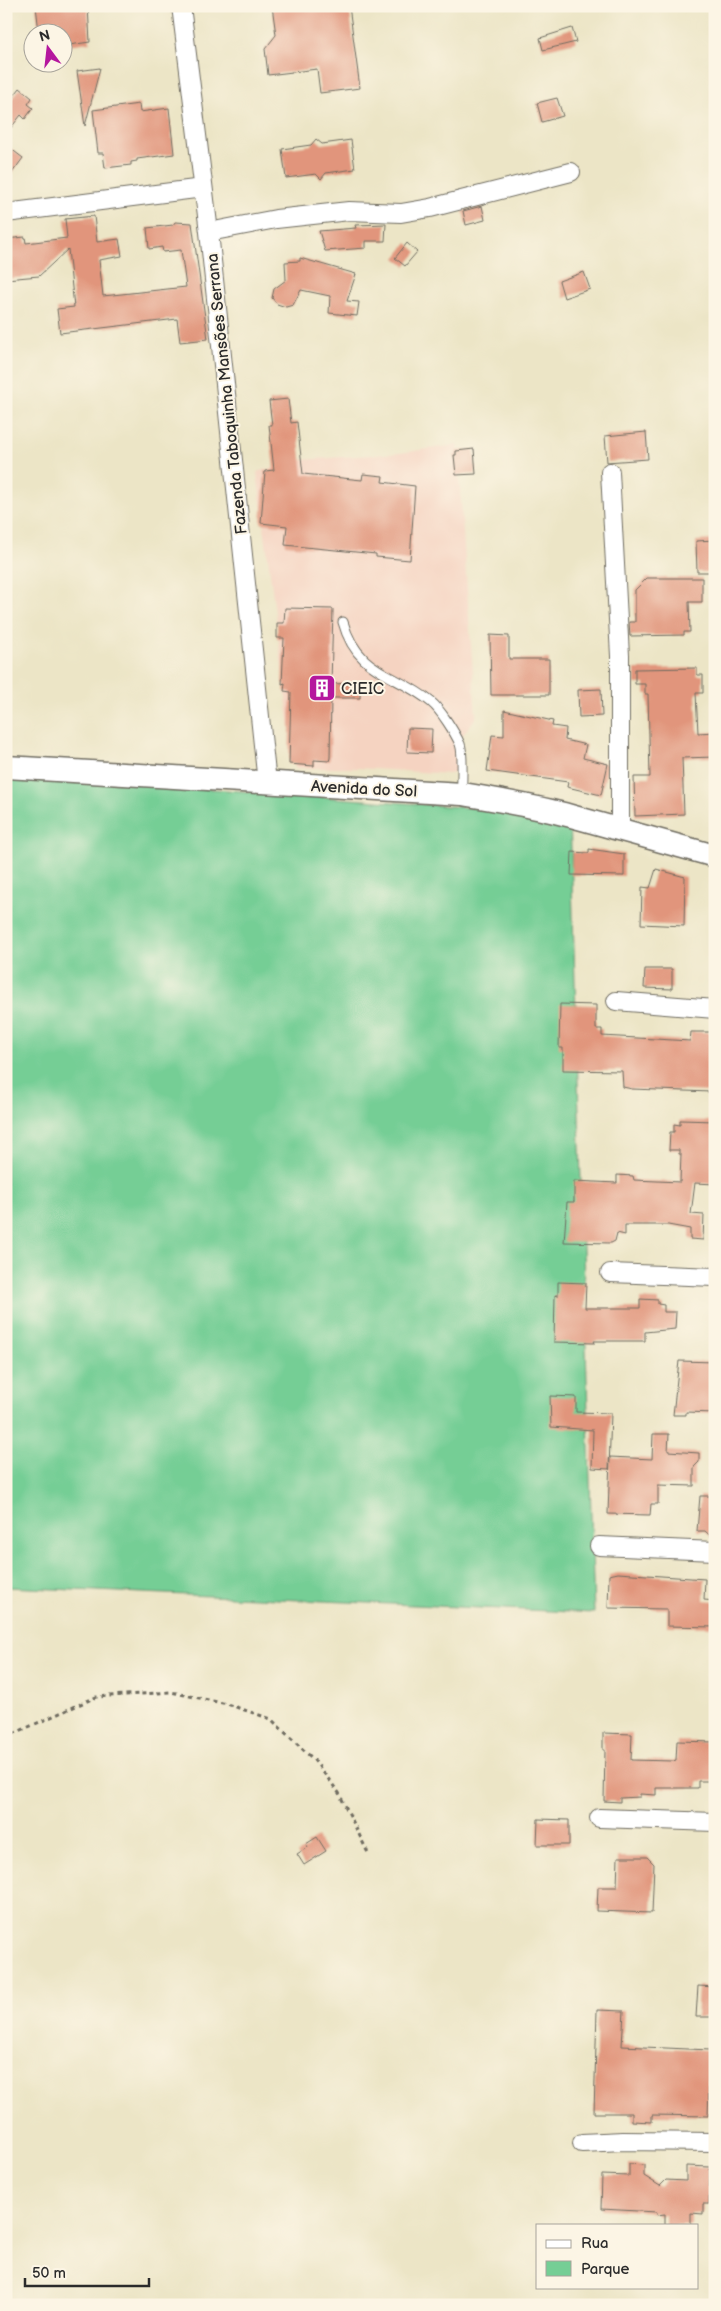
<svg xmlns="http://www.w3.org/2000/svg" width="721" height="2311" font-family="'Balsamiq Sans',sans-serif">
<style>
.built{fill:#f5d3c1}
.green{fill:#75ce95;stroke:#507c60}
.building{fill:#e1957c}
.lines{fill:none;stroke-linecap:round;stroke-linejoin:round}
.service-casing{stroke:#6f6c61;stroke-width:11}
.minor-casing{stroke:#6f6c61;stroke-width:20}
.tertiary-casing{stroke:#6f6c61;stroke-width:25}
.path{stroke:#6f6c61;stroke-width:3;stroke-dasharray:4 4;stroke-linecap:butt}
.service{stroke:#fff;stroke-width:9}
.minor{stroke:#fff;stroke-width:18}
.tertiary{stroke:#fff;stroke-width:22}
.labels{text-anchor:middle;stroke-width:4;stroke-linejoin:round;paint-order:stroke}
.street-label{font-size:16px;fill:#2b2b2b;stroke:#fcf5e5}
.poi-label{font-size:16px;fill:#2b2b2b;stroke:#fcf5e5;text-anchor:start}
</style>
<rect width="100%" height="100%" fill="#fcf5e5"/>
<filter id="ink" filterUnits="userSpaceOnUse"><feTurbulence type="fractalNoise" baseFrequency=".02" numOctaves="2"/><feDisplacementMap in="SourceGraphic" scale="10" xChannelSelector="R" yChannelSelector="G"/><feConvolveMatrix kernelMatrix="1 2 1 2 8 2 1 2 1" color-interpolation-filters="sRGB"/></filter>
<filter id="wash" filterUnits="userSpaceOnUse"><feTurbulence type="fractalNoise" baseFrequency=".0096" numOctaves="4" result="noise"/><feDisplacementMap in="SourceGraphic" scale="20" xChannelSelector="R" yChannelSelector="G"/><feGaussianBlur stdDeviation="1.12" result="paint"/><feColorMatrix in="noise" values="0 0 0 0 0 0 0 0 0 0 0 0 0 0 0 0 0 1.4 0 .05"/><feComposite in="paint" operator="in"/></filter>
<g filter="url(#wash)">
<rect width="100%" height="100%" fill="#ece5c6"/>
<path class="built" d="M 457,445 L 476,717 L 460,739 L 457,770 L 450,774 L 359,768 L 295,768 L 257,472 L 302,460 L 400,453 Z"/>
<path class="green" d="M 6,774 L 570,815 L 594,1613 L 6,1587 Z"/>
<g id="blocks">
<path class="building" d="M 36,6 L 88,6 L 90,42 L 62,46 L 62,32 L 39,32 Z
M 272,6 L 349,6 L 360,88 L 320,93 L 317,69 L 268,75 L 265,49 L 276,35 Z
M 572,28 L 576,42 L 543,50 L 540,38 Z
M 100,68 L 85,126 L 77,71 Z
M 20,88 L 32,98 L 28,104 L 33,108 L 25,119 L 21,115 L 6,134 L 6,106 Z
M 557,98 L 563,116 L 542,122 L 537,103 Z
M 139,104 L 140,112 L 169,108 L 174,154 L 137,159 L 137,161 L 131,162 L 131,165 L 105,168 L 103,153 L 98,153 L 93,110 Z
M 316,139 L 322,144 L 351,140 L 355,169 L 326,173 L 321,179 L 316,174 L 286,178 L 282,149 L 311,145 Z
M 6,145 L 23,158 L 6,181 Z
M 482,206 L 485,220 L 466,225 L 463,211 Z
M 94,216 L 97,242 L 119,239 L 122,256 L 99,260 L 103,296 L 186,287 L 181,250 L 163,252 L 162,247 L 149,249 L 147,228 L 173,225 L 175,222 L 192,223 L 208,339 L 180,342 L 177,319 L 60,333 L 57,309 L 74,307 L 68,249 L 39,276 L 6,279 L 6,239 L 25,237 L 26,243 L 67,238 L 65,219 Z
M 386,224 L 385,241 L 366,241 L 366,248 L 325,251 L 319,231 L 356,228 L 355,225 Z
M 407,243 L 417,252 L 405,266 L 395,258 Z
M 300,258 L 356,274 L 347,301 L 359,302 L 357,316 L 329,313 L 330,296 L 301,290 L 293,305 L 286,307 L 277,304 L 272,298 L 274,289 L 286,280 L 285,262 L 300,261 Z
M 584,272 L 590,289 L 564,298 L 559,281 Z
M 288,399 L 291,423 L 297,422 L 303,474 L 362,480 L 363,474 L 383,476 L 382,482 L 415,486 L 410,560 L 376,557 L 376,554 L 285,545 L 287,526 L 261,523 L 265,471 L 274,470 L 269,425 L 272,425 L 269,401 Z
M 646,432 L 648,459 L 607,462 L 605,436 Z
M 474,449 L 476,474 L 456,475 L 454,455 L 456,455 L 456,451 Z
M 715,540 L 715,572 L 697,572 L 696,541 Z
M 647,578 L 702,578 L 702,602 L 689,602 L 690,632 L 684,632 L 684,635 L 630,636 L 629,622 L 635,622 L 635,590 Z
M 285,608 L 333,609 L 331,684 L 360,683 L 360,698 L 331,698 L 330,758 L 329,761 L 314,760 L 314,766 L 289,764 L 291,692 L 284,691 L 285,683 L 282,684 L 284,638 L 277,638 L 277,623 L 284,623 Z
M 490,635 L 509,636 L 509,659 L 549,659 L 549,695 L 491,695 Z
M 697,668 L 697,675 L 703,675 L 703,693 L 696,693 L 698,733 L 715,732 L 715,757 L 682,758 L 684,814 L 635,816 L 634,777 L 650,777 L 648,694 L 645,694 L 645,684 L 635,684 L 635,669 Z
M 601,689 L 602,716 L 579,717 L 578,690 Z
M 504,710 L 553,721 L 552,726 L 566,728 L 565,740 L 586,745 L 583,758 L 608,764 L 601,795 L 567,787 L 568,782 L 487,771 L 492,735 L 504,736 Z
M 408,728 L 432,729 L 431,753 L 407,752 Z
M 589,849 L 624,854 L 624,876 L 571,875 L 572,852 L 589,853 Z
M 656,869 L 685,877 L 684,926 L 641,924 L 642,887 L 650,888 Z
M 645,969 L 672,969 L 672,989 L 644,988 Z
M 560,1004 L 596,1005 L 596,1029 L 602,1029 L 602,1036 L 690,1041 L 691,1032 L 715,1032 L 714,1088 L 711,1088 L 711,1092 L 632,1089 L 623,1087 L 622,1071 L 563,1070 L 563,1048 L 559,1048 Z
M 680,1120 L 715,1121 L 715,1184 L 695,1183 L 691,1214 L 704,1215 L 703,1240 L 690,1239 L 690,1229 L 668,1225 L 625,1225 L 625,1235 L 617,1233 L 615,1241 L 611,1243 L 564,1242 L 567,1202 L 574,1202 L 574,1181 L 617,1183 L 617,1175 L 633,1176 L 634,1180 L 680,1182 L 681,1154 L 679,1154 L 679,1150 L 669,1150 L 670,1132 L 674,1132 L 674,1124 L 680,1125 Z
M 558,1282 L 586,1283 L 585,1308 L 640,1308 L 640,1299 L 658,1300 L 658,1304 L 664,1305 L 664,1312 L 676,1312 L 675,1329 L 645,1332 L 645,1341 L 594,1341 L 595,1343 L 554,1342 L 555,1295 L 558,1296 Z
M 679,1361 L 715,1362 L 715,1413 L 686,1412 L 686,1415 L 673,1415 Z
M 550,1396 L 576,1397 L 576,1412 L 611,1413 L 609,1469 L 592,1468 L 593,1430 L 551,1427 Z
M 653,1434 L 669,1434 L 668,1451 L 699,1453 L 699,1462 L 694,1467 L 694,1486 L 658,1485 L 658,1504 L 651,1504 L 650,1515 L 608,1514 L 610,1457 L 652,1459 Z
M 700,1496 L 715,1496 L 715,1540 L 705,1531 L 697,1531 Z
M 618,1573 L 705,1579 L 704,1600 L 715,1601 L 715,1627 L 667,1626 L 667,1609 L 608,1608 L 609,1575 Z
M 603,1733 L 632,1734 L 631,1760 L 673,1761 L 676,1760 L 677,1741 L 715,1742 L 715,1781 L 698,1781 L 698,1788 L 656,1788 L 656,1795 L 640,1794 L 640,1797 L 620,1798 L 620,1802 L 604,1801 L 605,1750 L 603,1750 Z
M 538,1819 L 569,1820 L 569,1845 L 537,1845 Z
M 317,1837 L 326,1851 L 304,1865 L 297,1854 L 308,1847 L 306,1844 Z
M 618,1857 L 647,1857 L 654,1864 L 652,1913 L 597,1911 L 598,1887 L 617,1887 Z
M 698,1986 L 715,1987 L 714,2017 L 696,2017 Z
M 597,2010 L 624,2011 L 622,2046 L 710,2050 L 708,2116 L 652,2115 L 652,2122 L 632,2121 L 632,2113 L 594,2113 Z
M 629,2164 L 644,2165 L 644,2176 L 660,2186 L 666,2180 L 686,2181 L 686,2166 L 710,2167 L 709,2204 L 703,2204 L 703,2214 L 691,2213 L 691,2225 L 665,2225 L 665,2214 L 657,2215 L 657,2212 L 601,2209 L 602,2175 L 629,2176 Z"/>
</g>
</g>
<g filter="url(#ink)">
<use href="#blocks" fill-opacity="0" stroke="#6f6c61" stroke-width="1"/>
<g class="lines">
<g class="service-casing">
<path id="service" d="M 343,622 C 357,674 396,673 431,702 C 441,710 455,733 460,744 C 464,754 461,782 462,794"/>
</g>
<g class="minor-casing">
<path id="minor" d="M 181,6 L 209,232 L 267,783
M 6,213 L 203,188
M 209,232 L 276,219 L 349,211 L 401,213 L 430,208 L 571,172
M 610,472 L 620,656 L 620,831
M 616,1001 L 715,1009
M 610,1273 L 715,1277
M 599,1546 L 715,1551
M 599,1818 L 715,1822
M 582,2143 L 623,2141 L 715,2142"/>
</g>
<g class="tertiary-casing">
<path id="tertiary" d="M 6,767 L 462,794 C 498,800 535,806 571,816 C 619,829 667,843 715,856"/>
</g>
<path class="path" d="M 6,1737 L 96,1697 L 171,1692 L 227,1704 L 271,1719 L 314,1760 L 339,1793 L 368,1853"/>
<use href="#service" class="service"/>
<use href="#minor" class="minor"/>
<use href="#tertiary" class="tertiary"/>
</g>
</g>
<defs>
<g id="building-square" transform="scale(1.4375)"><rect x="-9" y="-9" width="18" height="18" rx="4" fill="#b5179e" stroke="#fcf5e5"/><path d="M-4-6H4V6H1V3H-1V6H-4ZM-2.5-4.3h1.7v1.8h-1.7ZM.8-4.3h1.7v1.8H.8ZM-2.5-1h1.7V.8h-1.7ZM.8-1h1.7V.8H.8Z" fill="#fff"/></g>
</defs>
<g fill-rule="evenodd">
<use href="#building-square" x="322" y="688"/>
</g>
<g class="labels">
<g class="street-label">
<text transform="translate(226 394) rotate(-96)" y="6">Fazenda Taboquinha Mansões Serrana</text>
<text transform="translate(364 788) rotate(3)" y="6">Avenida do Sol</text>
</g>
<g class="poi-label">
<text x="341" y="694">CIEIC</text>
</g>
</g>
<rect width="721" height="2311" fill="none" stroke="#fcf5e5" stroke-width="25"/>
<rect x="536" y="2224" width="162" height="65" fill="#fcf5e5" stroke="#a8a49b"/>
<rect x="546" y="2240" width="25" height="8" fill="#ffffff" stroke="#a8a49b"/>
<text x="581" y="2248" font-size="15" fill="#2b2b2b">Rua</text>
<rect x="546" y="2261" width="25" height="15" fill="#75ce95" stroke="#a8a49b"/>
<text x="581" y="2274" font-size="15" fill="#2b2b2b">Parque</text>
<g transform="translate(48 48) rotate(345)"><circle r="24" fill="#fcf5e5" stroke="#a8a49b"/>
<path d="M0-4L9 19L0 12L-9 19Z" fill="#b5179e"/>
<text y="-8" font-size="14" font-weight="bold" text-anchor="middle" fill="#2b2b2b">N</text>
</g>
<path d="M25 2278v8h124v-8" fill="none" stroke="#2b2b2b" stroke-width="2.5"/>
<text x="32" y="2278" font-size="15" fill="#2b2b2b" stroke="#fcf5e5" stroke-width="4" paint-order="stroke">50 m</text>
</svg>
